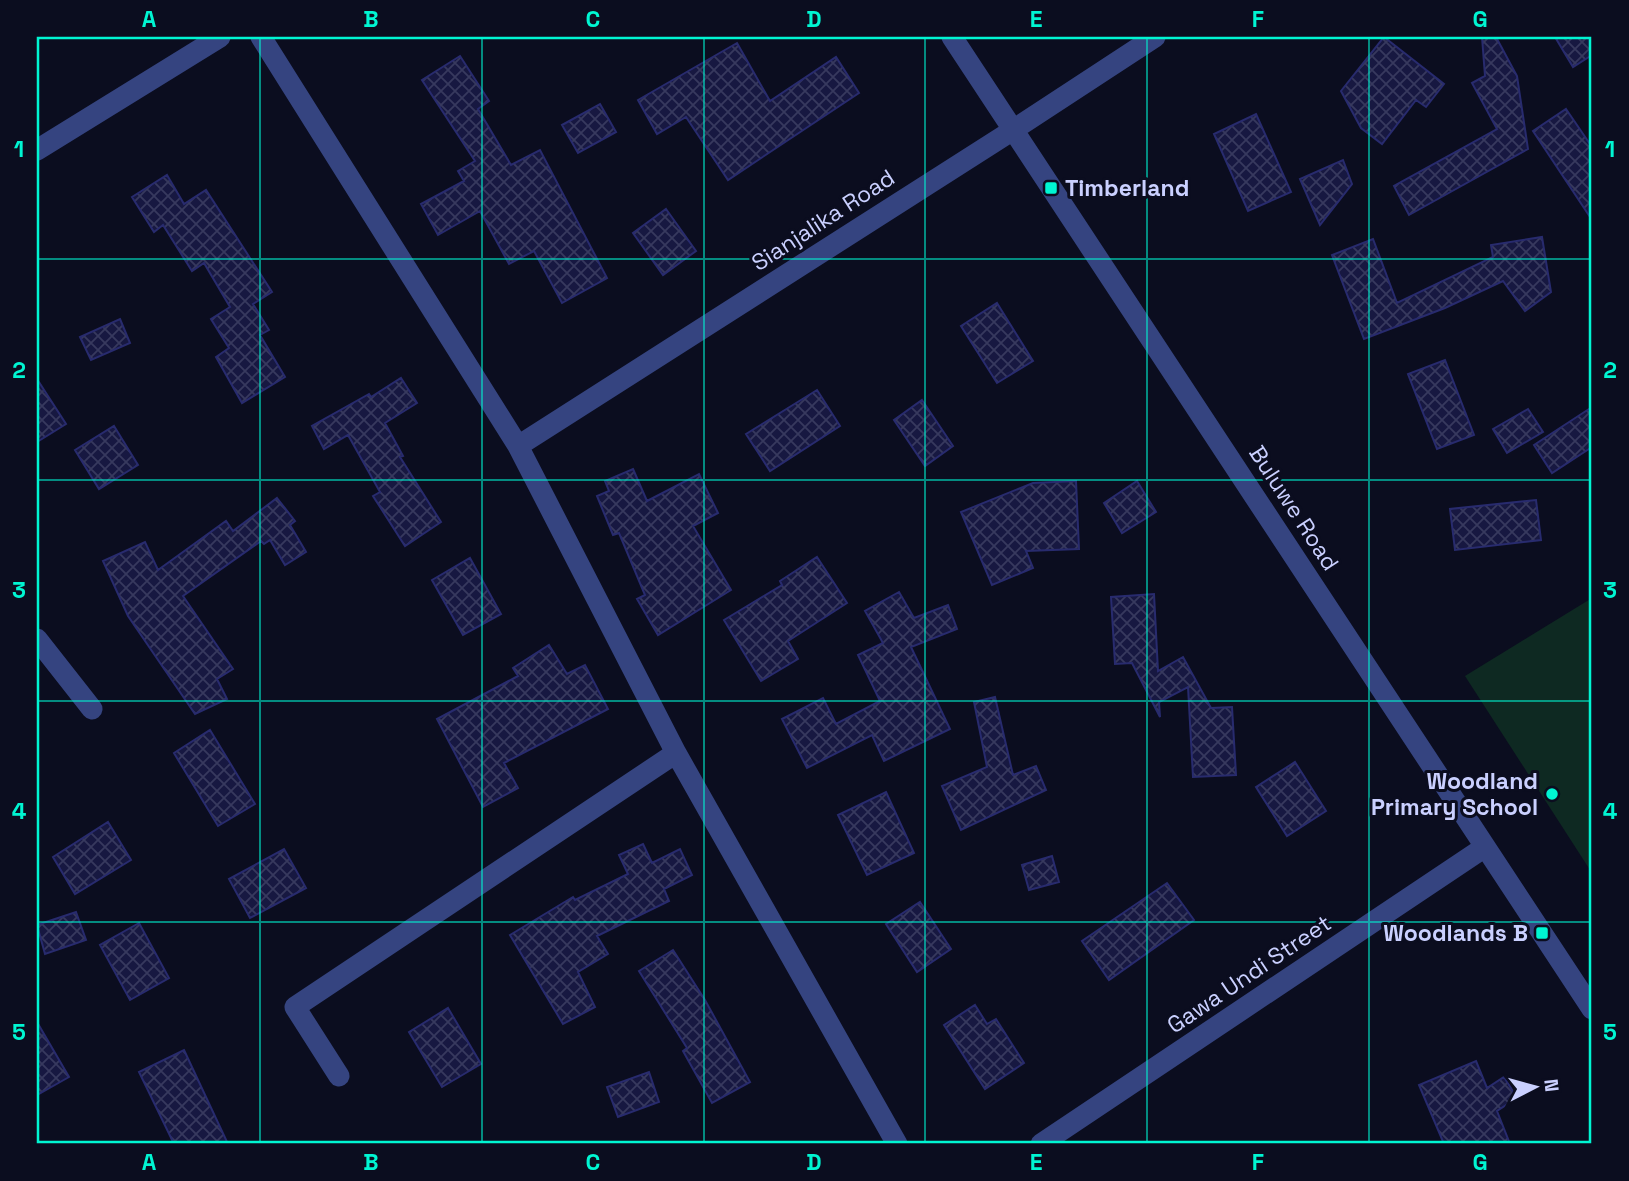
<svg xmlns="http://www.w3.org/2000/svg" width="1629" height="1181" font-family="'Space Grotesk',sans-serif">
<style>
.pitch{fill:#0e2922}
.building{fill:url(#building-cross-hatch);stroke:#282b6e;stroke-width:2}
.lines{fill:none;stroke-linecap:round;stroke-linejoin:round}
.minor{stroke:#354480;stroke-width:21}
.grid{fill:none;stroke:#00f5d2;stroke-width:2;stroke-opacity:0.55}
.poi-dot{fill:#00f5d2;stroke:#0b0d1f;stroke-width:2.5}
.labels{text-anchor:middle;stroke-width:6;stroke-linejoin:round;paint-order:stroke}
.poi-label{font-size:23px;font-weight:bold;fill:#cad0ff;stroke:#0b0d1f;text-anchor:end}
.street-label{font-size:23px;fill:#cad0ff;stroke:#0b0d1f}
.neatline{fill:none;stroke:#00f5d2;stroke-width:2.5}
.grid-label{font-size:23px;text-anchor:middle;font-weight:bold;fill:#00f5d2}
</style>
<defs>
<pattern id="building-cross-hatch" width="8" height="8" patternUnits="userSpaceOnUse" patternTransform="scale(1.75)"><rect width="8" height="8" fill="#171841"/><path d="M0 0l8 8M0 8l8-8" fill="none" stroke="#37395e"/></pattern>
</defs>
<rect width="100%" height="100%" fill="#0b0d1f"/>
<path class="pitch" d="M 1592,598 L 1592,873 L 1465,676 Z"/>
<path class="building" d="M 1384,37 L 1444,84 L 1426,107 L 1416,100 L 1382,144 L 1361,128 L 1341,91 Z
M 1482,37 L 1496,37 L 1517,76 L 1528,149 L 1409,215 L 1394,186 L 1497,129 L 1472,83 L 1485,76 Z
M 1555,37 L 1592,37 L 1592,55 L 1573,67 Z
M 737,43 L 770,101 L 836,57 L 859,93 L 728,180 L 686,117 L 657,134 L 638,100 Z
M 460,56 L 489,101 L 478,109 L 511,165 L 540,150 L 607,278 L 562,303 L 534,251 L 509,264 L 480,211 L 438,235 L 421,204 L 464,181 L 458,171 L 475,161 L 422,80 Z
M 600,104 L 616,132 L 578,153 L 562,125 Z
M 1566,109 L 1592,147 L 1592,220 L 1533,131 Z
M 1256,114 L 1291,192 L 1248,211 L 1214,134 Z
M 1343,160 L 1352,184 L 1320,225 L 1300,179 Z
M 167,175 L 184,204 L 206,190 L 272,292 L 253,304 L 269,330 L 260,335 L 285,377 L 242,403 L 216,357 L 229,348 L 211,319 L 230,307 L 204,263 L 192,271 L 163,225 L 154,232 L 132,197 Z
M 666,209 L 696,251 L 663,275 L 633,233 Z
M 1542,237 L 1551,292 L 1525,311 L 1503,281 L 1445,308 L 1364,339 L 1332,255 L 1373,239 L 1397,303 L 1493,257 L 1491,245 Z
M 997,303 L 1033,361 L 997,383 L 961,326 Z
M 120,319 L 130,343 L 91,360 L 80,337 Z
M 1445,360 L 1474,435 L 1437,449 L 1408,374 Z
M 401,378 L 417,403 L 385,423 L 403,456 L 400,457 L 441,522 L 405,546 L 373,496 L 380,492 L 348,435 L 324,449 L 312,426 L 369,394 L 371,397 Z
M 37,379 L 66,424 L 37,442 Z
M 817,390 L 840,426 L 770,471 L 746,434 Z
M 922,400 L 953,446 L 925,466 L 894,420 Z
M 1592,407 L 1592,447 L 1552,473 L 1534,445 Z
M 1528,409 L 1543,432 L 1507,453 L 1493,429 Z
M 114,426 L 138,465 L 99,489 L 75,450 Z
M 633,469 L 647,501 L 699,474 L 718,513 L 693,526 L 731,590 L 658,635 L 637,599 L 645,595 L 619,533 L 613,535 L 597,496 L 609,491 L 605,481 Z
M 1076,481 L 1079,549 L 1026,551 L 1033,568 L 992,585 L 961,512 L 1033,483 Z
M 1137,481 L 1156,512 L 1122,533 L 1104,503 Z
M 277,498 L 295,521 L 290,525 L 306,552 L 285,565 L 270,540 L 264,544 L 261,541 L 183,596 L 233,669 L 217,679 L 227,699 L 195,714 L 128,616 L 103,561 L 145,542 L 158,570 L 226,521 L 233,531 Z
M 1536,500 L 1541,540 L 1455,550 L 1450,509 Z
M 817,557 L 847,603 L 788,641 L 798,659 L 761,681 L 724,620 L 782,585 L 780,581 Z
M 470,558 L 501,614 L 463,635 L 432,580 Z
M 899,592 L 914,618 L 948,605 L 957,629 L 911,647 L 950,729 L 884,761 L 872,735 L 807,768 L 782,719 L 823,698 L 836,724 L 880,701 L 858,655 L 883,643 L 865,611 Z
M 1154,594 L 1158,671 L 1183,657 L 1211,708 L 1232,707 L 1236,775 L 1193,777 L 1188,687 L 1159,702 L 1160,717 L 1132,663 L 1115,664 L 1111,597 Z
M 549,645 L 567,674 L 585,665 L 608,709 L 504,763 L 518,788 L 483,807 L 437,719 L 518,676 L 513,668 Z
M 995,697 L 1013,775 L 1036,766 L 1046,790 L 961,830 L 942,786 L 987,767 L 974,702 Z
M 210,730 L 255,804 L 218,826 L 174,753 Z
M 1295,762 L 1326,811 L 1287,836 L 1256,787 Z
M 886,792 L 914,853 L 867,875 L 838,815 Z
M 108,822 L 131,860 L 75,894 L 53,857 Z
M 643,844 L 652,863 L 680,849 L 692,875 L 664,889 L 669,901 L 597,936 L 608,954 L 578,972 L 595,1007 L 563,1024 L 510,935 L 573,897 L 575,900 L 628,874 L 619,855 Z
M 284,849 L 306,888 L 250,918 L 229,879 Z
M 1052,856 L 1059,882 L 1029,890 L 1022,865 Z
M 1167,883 L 1194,920 L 1109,980 L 1082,941 Z
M 920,902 L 951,949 L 917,972 L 886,924 Z
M 76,912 L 86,940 L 45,954 L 37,925 Z
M 139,923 L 169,978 L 130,1000 L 100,945 Z
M 673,950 L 705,1000 L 750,1082 L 712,1103 L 683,1051 L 687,1048 L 639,971 Z
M 975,1005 L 987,1024 L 996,1019 L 1024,1063 L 985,1089 L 944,1025 Z
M 448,1008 L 481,1064 L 442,1087 L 409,1032 Z
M 37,1022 L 69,1077 L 37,1095 Z
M 184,1050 L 228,1144 L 174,1144 L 139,1072 Z
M 1476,1061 L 1487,1088 L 1504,1077 L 1517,1098 L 1497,1111 L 1510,1144 L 1444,1144 L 1419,1085 Z
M 649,1072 L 659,1102 L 618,1117 L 607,1087 Z"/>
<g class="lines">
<path class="minor" d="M 261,37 L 518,446 L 676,753 L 897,1144
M 952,37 L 1592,1009
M 37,150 L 220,37
M 518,446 L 1013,130 L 1155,37
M 37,639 L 92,709
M 339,1076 L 295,1007 L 676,753
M 1041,1144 L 1485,847"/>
</g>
<path class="grid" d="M 260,37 L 260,1144M 482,37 L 482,1144M 704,37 L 704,1144M 925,37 L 925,1144M 1147,37 L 1147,1144M 1369,37 L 1369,1144M 37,259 L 1592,259M 37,480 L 1592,480M 37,701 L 1592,701M 37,922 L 1592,922"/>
<g class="poi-dot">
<rect x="1044" y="181" width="14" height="14" rx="3.5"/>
<circle cx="1552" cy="794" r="7"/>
<rect x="1535" y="926" width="14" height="14" rx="3.5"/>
</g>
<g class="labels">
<g class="poi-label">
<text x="1065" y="196" text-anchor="start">Timberland</text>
<text x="1538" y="789">Woodland<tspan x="1538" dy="26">Primary School</tspan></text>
<text x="1528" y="941">Woodlands B</text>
</g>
<g class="street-label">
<text transform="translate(823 220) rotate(-33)" y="8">Sianjalika Road</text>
<text transform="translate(1294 508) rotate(57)" y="8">Buluwe Road</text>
<text transform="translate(1249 974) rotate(-34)" y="8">Gawa Undi Street</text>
</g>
</g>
<rect width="1629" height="1181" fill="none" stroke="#0b0d1f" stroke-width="77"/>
<g transform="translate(1535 1087) rotate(84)" stroke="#0b0d1f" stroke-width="5" paint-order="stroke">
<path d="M0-5L12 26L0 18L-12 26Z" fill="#cad0ff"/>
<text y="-10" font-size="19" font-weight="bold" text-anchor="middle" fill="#cad0ff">N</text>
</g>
<rect x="38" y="38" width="1552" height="1104" class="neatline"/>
<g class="grid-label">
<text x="149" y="27">A</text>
<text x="371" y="27">B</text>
<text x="593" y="27">C</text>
<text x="814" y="27">D</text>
<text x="1036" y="27">E</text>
<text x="1258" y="27">F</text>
<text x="1480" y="27">G</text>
<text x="19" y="157">1</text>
<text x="1610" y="157">1</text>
<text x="19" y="378">2</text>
<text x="1610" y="378">2</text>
<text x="19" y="598">3</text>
<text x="1610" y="598">3</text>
<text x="19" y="819">4</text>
<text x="1610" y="819">4</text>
<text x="19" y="1040">5</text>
<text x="1610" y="1040">5</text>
<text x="149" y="1170">A</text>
<text x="371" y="1170">B</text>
<text x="593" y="1170">C</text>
<text x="814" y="1170">D</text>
<text x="1036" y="1170">E</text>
<text x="1258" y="1170">F</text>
<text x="1480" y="1170">G</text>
</g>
</svg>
